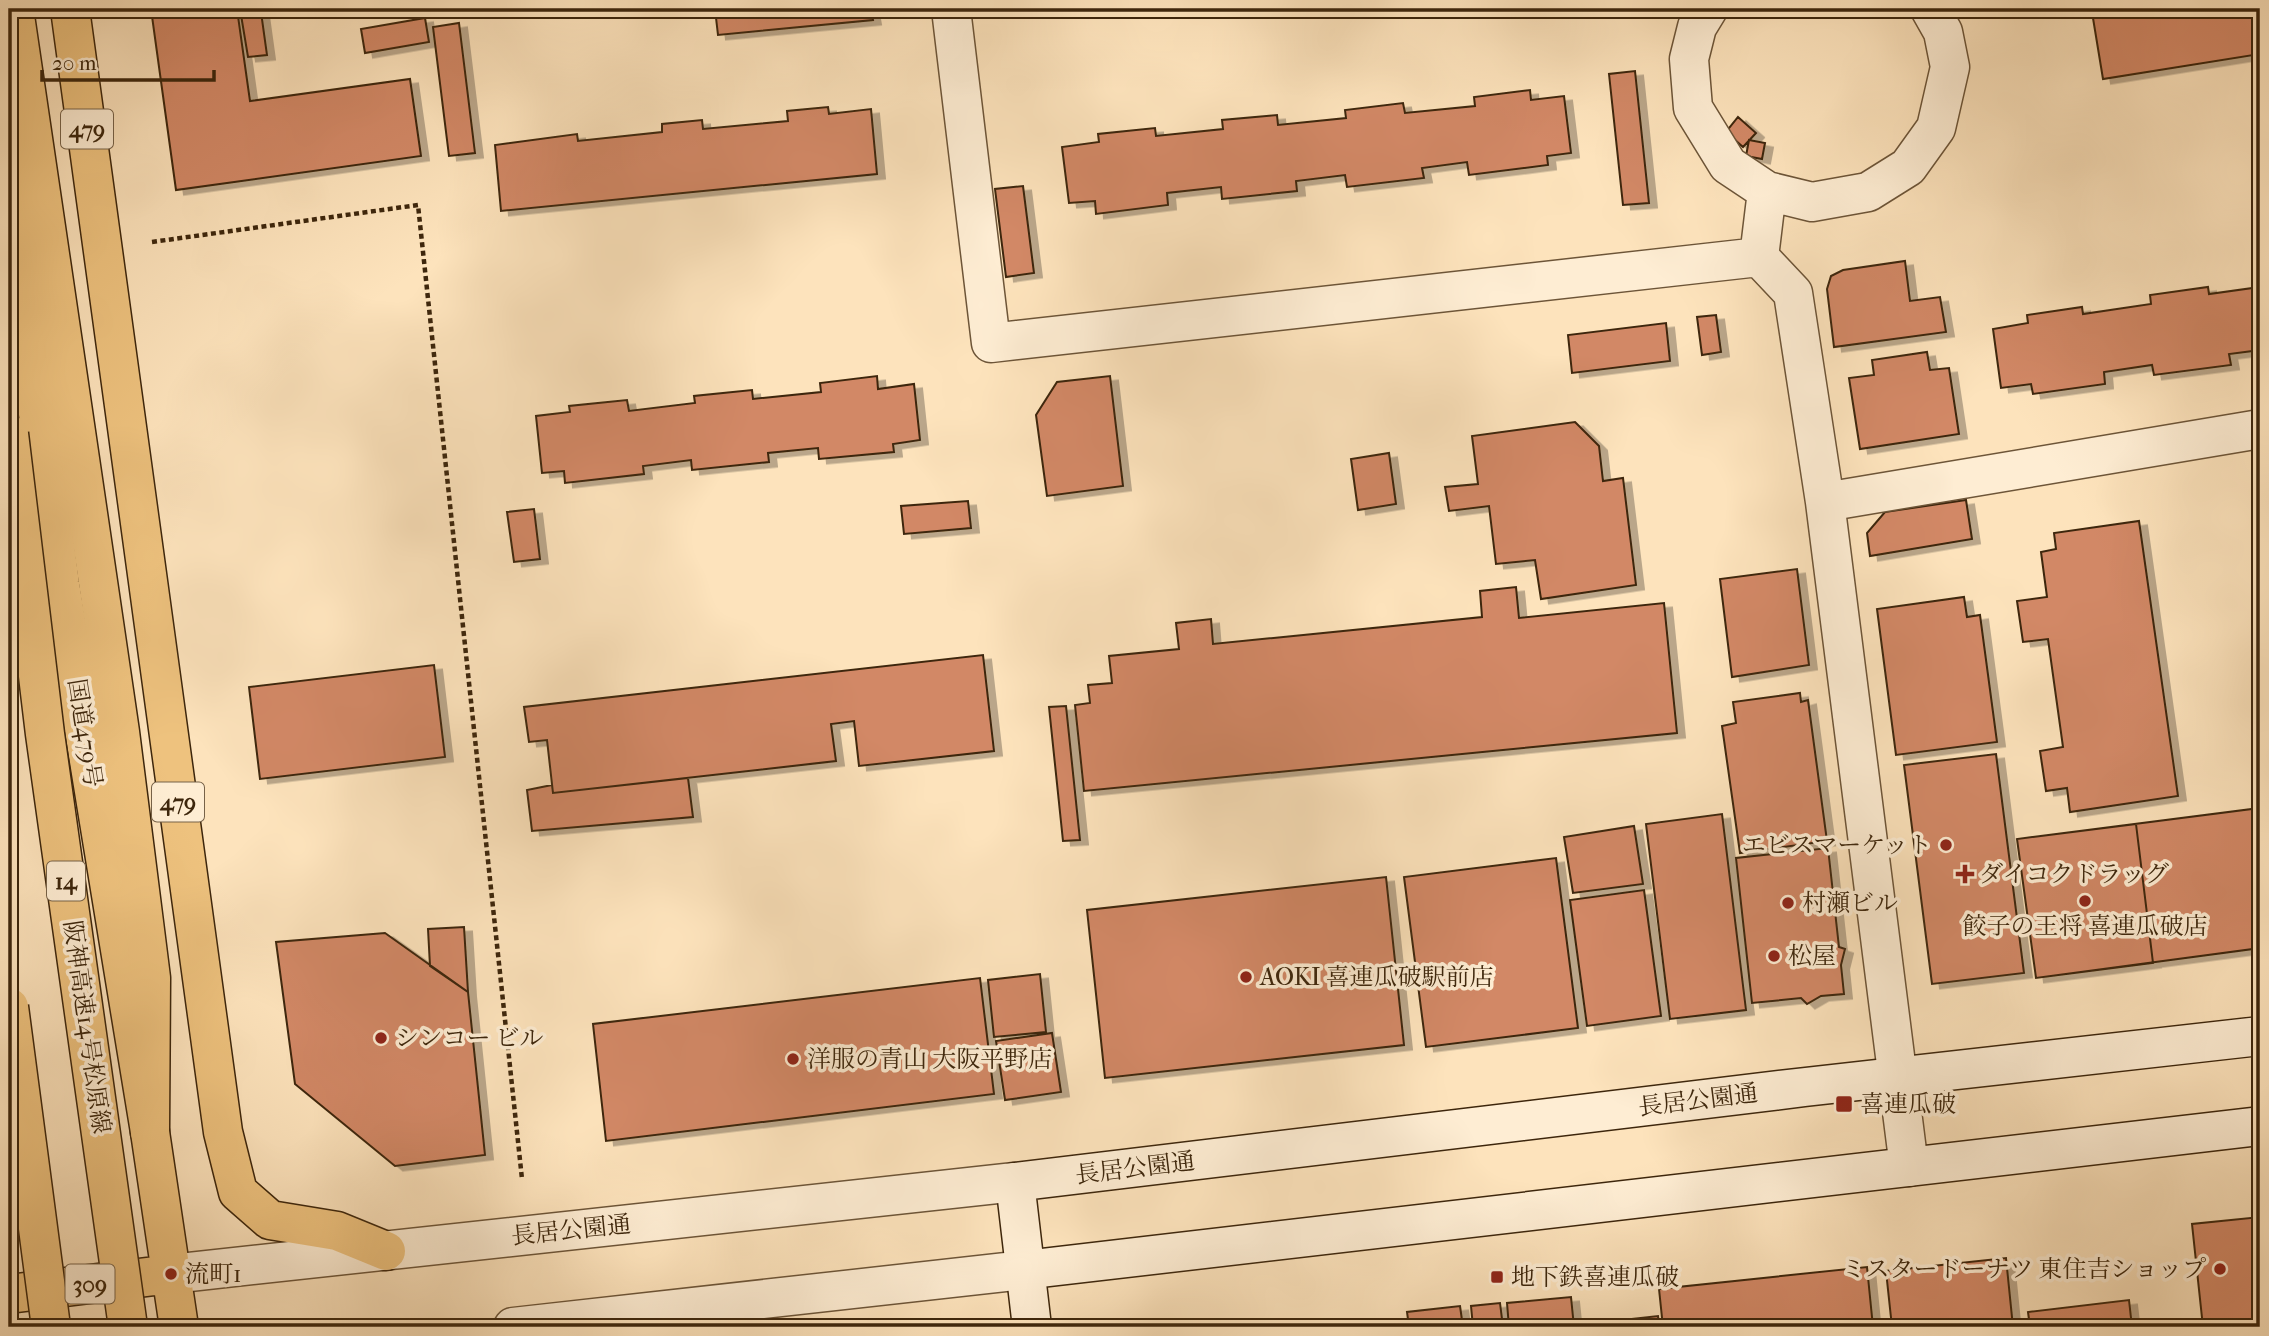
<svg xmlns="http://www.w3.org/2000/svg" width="2269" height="1336" font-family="'IM FELL French Canon','Noto Serif JP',serif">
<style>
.building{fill:#d28866;stroke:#3d260c;stroke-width:2;filter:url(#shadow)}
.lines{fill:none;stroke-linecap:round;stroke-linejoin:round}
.minor-casing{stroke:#6d5538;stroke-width:41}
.tertiary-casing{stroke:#6d5538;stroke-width:41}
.secondary-casing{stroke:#3d260c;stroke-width:41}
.trunk-casing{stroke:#3d260c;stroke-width:41}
.motorway-casing{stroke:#3d260c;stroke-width:41}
.path{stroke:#3d260c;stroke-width:4.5;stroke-dasharray:5 3.5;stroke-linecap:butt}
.minor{stroke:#feedd3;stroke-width:38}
.tertiary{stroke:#feedd3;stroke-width:38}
.secondary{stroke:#feedd3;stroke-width:38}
.trunk{stroke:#eec27e;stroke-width:38}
.motorway{stroke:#eec27e;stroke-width:38}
.motorway-bridge-casing{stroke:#3d260c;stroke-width:41;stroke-linecap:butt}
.motorway-bridge{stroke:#eec27e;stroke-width:38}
.poi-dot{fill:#8f2418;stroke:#feedd3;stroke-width:2.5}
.labels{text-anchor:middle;stroke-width:7;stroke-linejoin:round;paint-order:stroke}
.shield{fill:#feedd3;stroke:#776248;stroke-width:2}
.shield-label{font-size:23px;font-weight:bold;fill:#3d260c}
.street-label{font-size:24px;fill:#3d260c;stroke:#feedd3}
.poi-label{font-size:24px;fill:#3d260c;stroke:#feedd3;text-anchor:start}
</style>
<defs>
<filter id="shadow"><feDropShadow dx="8" dy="4.5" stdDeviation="0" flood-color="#0004"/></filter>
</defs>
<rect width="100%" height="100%" fill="#fde3bc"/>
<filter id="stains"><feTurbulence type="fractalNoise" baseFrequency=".00286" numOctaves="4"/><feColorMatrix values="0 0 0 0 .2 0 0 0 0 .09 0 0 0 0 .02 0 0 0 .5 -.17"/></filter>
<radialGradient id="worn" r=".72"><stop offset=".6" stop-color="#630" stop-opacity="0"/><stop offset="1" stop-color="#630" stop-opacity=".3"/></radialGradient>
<path class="building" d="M 151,9 L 237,9 L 250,101 L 410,79 L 421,156 L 176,190 Z
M 715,9 L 871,9 L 873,20 L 718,35 Z
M 2118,9 L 2260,9 L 2260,54 L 2103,79 L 2092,12 Z
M 261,12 L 267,55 L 248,57 L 241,15 Z
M 425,18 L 429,42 L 365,53 L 361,29 Z
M 459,23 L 475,153 L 449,156 L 433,27 Z
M 1635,71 L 1649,203 L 1623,205 L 1609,74 Z
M 1530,90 L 1531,100 L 1564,96 L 1571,153 L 1547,156 L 1548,165 L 1469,175 L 1467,162 L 1422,168 L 1424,178 L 1347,187 L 1345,175 L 1296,181 L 1297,191 L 1222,199 L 1221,187 L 1167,193 L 1168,205 L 1096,214 L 1095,201 L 1069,203 L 1062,147 L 1099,142 L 1098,134 L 1155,128 L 1156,136 L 1223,129 L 1222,120 L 1277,115 L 1278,125 L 1346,118 L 1345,110 L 1403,103 L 1405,113 L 1475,106 L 1474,97 Z
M 828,107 L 829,114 L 871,109 L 877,174 L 501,211 L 495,145 L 577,134 L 578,141 L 662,132 L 662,124 L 702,120 L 703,129 L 788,121 L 787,111 Z
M 1738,117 L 1756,133 L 1743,147 L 1726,132 Z
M 1749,140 L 1765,143 L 1762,159 L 1746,156 Z
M 1023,186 L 1034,273 L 1006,277 L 995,189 Z
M 1905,261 L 1910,301 L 1940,297 L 1946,332 L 1834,347 L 1827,289 L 1831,276 L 1843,270 Z
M 2208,287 L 2209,294 L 2260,287 L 2260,350 L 2229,354 L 2231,365 L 2154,375 L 2152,365 L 2104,372 L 2105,384 L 2033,394 L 2031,384 L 2001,388 L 1993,329 L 2028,323 L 2027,315 L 2082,307 L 2083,314 L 2151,304 L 2150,295 Z
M 1716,315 L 1721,352 L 1702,355 L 1697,317 Z
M 1666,323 L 1670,361 L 1572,373 L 1568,335 Z
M 1927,352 L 1930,370 L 1949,368 L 1959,434 L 1860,449 L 1849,378 L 1874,375 L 1872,360 Z
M 877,376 L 878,389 L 914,384 L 920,440 L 893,444 L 894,452 L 819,459 L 818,448 L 768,453 L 769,462 L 692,470 L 691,460 L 643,466 L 644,474 L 565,483 L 564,471 L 542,473 L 536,416 L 570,412 L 569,406 L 627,400 L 629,411 L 695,403 L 694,396 L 752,390 L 753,399 L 821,392 L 820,383 Z
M 1110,376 L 1123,486 L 1047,496 L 1036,415 L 1057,382 Z
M 1575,422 L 1599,446 L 1603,481 L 1623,478 L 1636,585 L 1541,599 L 1535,560 L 1496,564 L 1489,506 L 1449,511 L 1445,487 L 1478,484 L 1472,436 Z
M 1389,453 L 1396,504 L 1358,510 L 1351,459 Z
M 1966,500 L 1972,539 L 1870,556 L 1867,533 L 1885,512 Z
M 968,501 L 971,528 L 904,534 L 901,506 Z
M 534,509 L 540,559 L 514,562 L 507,512 Z
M 2139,521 L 2178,796 L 2070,812 L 2067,788 L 2046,791 L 2040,751 L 2063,747 L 2048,639 L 2023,642 L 2017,601 L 2047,597 L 2041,552 L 2056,549 L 2054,533 Z
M 1797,569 L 1809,665 L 1732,677 L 1720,579 Z
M 1516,587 L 1519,618 L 1664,603 L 1677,733 L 1084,791 L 1075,705 L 1090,703 L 1088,685 L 1112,683 L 1109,656 L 1179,649 L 1176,623 L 1211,619 L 1213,644 L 1482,617 L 1480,591 Z
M 1964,597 L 1967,617 L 1980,615 L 1997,742 L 1896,755 L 1877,609 Z
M 983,655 L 994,751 L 859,766 L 854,721 L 831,724 L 836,761 L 553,793 L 547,740 L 529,742 L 524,707 Z
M 434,665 L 445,757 L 260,779 L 249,687 Z
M 1800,693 L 1801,702 L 1808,700 L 1827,841 L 1740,853 L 1722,726 L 1736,723 L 1733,702 Z
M 1066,706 L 1080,840 L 1063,841 L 1049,707 Z
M 1996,754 L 2024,973 L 1932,984 L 1904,765 Z
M 688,778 L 693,817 L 532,831 L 527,790 L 552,785 L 553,793 Z
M 2260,808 L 2260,948 L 2036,978 L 2017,839 Z
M 1722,814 L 1746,1010 L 1670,1019 L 1646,824 Z
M 2136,824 L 2153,963 L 2036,978 L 2017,839 Z
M 1634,826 L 1643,884 L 1573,893 L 1564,837 Z
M 1828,848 L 1839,947 L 1845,949 L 1841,965 L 1844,994 L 1821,996 L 1807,1004 L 1801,998 L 1752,1003 L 1736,858 Z
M 1556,858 L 1578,1028 L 1426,1047 L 1404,877 Z
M 1386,877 L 1404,1045 L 1105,1078 L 1087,910 Z
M 1644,890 L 1661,1016 L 1587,1026 L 1570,900 Z
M 464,927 L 468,992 L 430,966 L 428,929 Z
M 385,933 L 468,992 L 485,1155 L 395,1166 L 295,1084 L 276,942 Z
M 1040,974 L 1046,1032 L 994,1037 L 988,980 Z
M 980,978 L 994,1094 L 606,1141 L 593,1024 Z
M 1052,1033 L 1061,1092 L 1005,1100 L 996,1041 Z
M 2260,1217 L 2260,1327 L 2203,1327 L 2192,1224 Z
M 2006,1258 L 2013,1327 L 1892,1327 L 1886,1271 Z
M 1867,1267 L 1873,1327 L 1663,1327 L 1659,1289 Z
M 1571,1297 L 1574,1327 L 1509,1327 L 1507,1303 Z
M 2129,1300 L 2132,1327 L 2030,1327 L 2028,1312 Z
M 1500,1303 L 1503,1327 L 1473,1327 L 1471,1306 Z
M 1460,1306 L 1463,1327 L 1409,1327 L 1407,1312 Z
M 1658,1316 L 1659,1327 L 1596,1327 L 1596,1323 Z"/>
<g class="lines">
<g class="minor-casing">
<path id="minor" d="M 951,9 L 991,343 L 1759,257
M 1708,9 L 1697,27 L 1689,59 L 1693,108 L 1728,165 L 1767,191 L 1812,202 L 1868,192 L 1908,167 L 1936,128 L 1950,67 L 1943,32 L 1930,9
M 1759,257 L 1793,293 L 1825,502 L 1909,1167
M 1759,257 L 1767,191
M 1825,502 L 2260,429"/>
</g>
<g class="tertiary-casing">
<path id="tertiary" d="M 171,1274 L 1015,1182
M 513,1327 L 1024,1270"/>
</g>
<g class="secondary-casing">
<path id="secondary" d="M 1024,1270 L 2260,1126
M 1032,1327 L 1015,1182 L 1805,1087 L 2260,1036"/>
</g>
<g class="trunk-casing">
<path id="trunk" d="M 70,9 L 223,1132 L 238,1192 L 270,1220 L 337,1231 L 386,1251
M 9,189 L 60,584 L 150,1132 L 179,1327
M 9,1294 L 171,1274"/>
</g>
<g class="motorway-casing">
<path id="motorway" d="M 14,9 L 120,732 L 151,978 L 150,1132"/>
</g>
<path class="path" d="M 152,242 L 418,205 L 522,1179"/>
<use href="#minor" class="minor"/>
<use href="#tertiary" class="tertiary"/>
<use href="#secondary" class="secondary"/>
<use href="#trunk" class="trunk"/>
<use href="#motorway" class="motorway"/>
<g class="motorway-bridge-casing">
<path id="motorway-bridge" d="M 9,434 L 45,734 L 128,1327
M 9,1007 L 51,1327"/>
</g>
<use href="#motorway-bridge" class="motorway-bridge"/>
</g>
<g class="poi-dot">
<circle cx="1946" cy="845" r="7"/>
<path d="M1961.5 863.5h7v7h7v7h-7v7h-7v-7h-7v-7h7z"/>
<circle cx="2085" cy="901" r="7"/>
<circle cx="1788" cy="903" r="7"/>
<circle cx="1774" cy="956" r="7"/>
<circle cx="1246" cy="977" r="7"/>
<circle cx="381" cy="1038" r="7"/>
<circle cx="793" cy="1059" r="7"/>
<rect x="1835" y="1095" width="18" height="18" rx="3.5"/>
<circle cx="2220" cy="1269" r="7"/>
<circle cx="171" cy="1274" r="7"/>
<rect x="1490" y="1270" width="14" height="14" rx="3.5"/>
</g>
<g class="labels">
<g class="shield">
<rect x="61" y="109.5" width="52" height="39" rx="5"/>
<rect x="152" y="782.5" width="52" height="39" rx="5"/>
<rect x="47" y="861.5" width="38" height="39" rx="5"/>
<rect x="65.5" y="1264.5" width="49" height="39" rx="5"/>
</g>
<g class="shield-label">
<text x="87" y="137">479</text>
<text x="178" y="810">479</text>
<text x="66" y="889">14</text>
<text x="90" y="1292">309</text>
</g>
<g class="street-label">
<text transform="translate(85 733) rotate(81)" y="8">国道479号</text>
<text transform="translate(87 1027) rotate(82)" y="8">阪神高速14号松原線</text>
<text transform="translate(1698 1100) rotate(-7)" y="8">長居公園通</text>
<text transform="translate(1135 1168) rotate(-7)" y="8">長居公園通</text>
<text transform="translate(571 1230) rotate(-6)" y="8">長居公園通</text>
</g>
<g class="poi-label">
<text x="1932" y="853" text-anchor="end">エビスマーケット</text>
<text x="1979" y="882">ダイコクドラッグ</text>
<text x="1802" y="911">村瀬ビル</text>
<text x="2085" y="934" text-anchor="middle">餃子の王将 喜連瓜破店</text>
<text x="1788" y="964">松屋</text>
<text x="1260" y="985">AOKI 喜連瓜破駅前店</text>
<text x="395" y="1046">シンコー ビル</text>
<text x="807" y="1067">洋服の青山 大阪平野店</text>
<text x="1860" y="1112">喜連瓜破</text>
<text x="2206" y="1277" text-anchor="end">ミスタードーナツ 東住吉ショップ</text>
<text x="185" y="1282">流町1</text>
<text x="1511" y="1285">地下鉄喜連瓜破</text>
</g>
</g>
<rect width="2269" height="1336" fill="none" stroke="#fde3bc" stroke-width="35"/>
<rect x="10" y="10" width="2248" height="1315" fill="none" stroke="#3d260c" stroke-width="3.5"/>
<rect x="18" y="18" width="2234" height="1301" fill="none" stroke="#3d260c" stroke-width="2"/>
<path d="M42 70v10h172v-10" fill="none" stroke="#3d260c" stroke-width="3.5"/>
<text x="52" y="70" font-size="21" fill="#3d260c" stroke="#feedd3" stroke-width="5" paint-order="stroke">20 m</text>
<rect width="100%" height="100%" filter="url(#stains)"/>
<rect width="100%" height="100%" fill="url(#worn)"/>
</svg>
